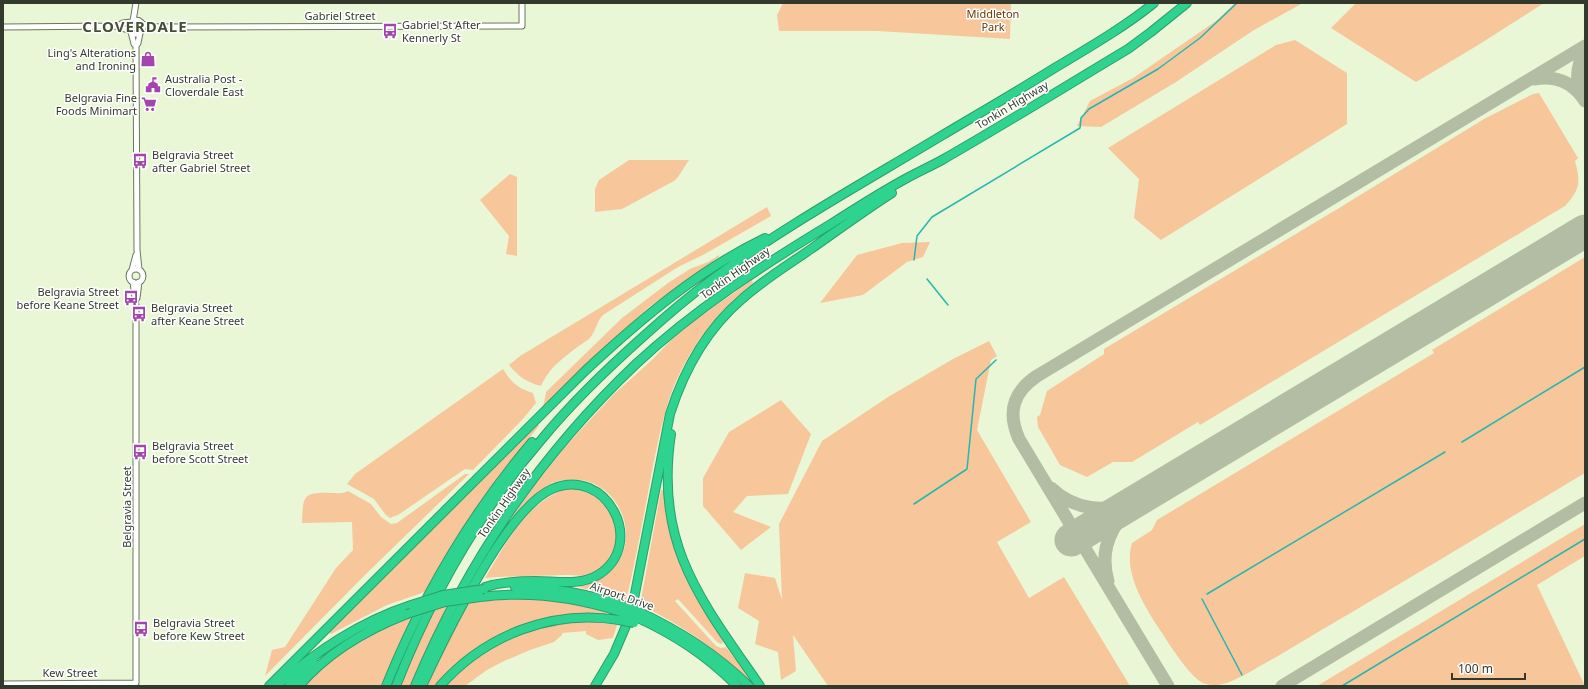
<svg xmlns="http://www.w3.org/2000/svg" width="1588" height="689" font-family="'Noto Sans',sans-serif">
<style>
.green{fill:#f8c69b}
.lines{fill:none;stroke-linecap:round;stroke-linejoin:round}
.stream{stroke:#25b6b2;stroke-width:1.5}
.taxiway{stroke:#b2bda3;stroke-width:13}
.runway{stroke:#b2bda3;stroke-width:33}
.minor-casing{stroke:#6b775b;stroke-width:7}
.highway-casing{stroke:#2f9d6c;stroke-width:10}
.minor{stroke:#fff;stroke-width:5}
.highway{stroke:#2dd38e;stroke-width:8}
.highway-bridge-casing{stroke:#2f9d6c;stroke-width:10;stroke-linecap:butt}
.highway-bridge{stroke:#2dd38e;stroke-width:8}
.labels{text-anchor:middle;stroke-width:3;stroke-linejoin:round;paint-order:stroke}
.park-label{font-size:11px;fill:#653805;stroke:#fff}
.street-label{font-size:11px;fill:#34392d;stroke:#fff}
.poi-label{font-size:11px;fill:#34392d;stroke:#fff;text-anchor:start}
.district-label{font-size:15px;font-weight:bold;letter-spacing:1px;fill:#444f35;stroke:#fff}
</style>
<rect width="100%" height="100%" fill="#e9f7d7"/>
<path class="green" d="M 783,3 L 1011,3 L 1010,39 L 877,31 L 779,31 L 777,15 Z
M 1235,3 L 1303,3 L 1254,30 L 1176,82 L 1101,127 L 1077,126 L 1090,101 L 1133,78 L 1216,21 Z
M 1356,3 L 1544,3 L 1475,47 L 1416,82 L 1331,28 Z
M 1295,40 L 1347,73 L 1347,124 L 1161,240 L 1134,218 L 1139,179 L 1108,148 L 1276,45 Z
M 1539,93 L 1578,158 L 1575,161 C 1581,183 1580,189 1565,206 L 1200,425 L 1198,422 L 1132,462 L 1113,462 L 1087,477 L 1060,465 L 1038,427 L 1037,417 L 1040,415 L 1047,391 L 1104,354 L 1104,349 L 1339,208 L 1484,119 L 1533,94 Z
M 629,160 L 689,160 L 678,177 L 674,181 L 622,209 L 595,212 L 595,189 L 599,180 Z
M 510,174 L 517,177 L 517,256 L 506,254 L 509,236 L 480,200 Z
M 767,207 L 771,216 L 703,255 L 678,267 L 603,315 C 596,322 596,332 589,339 C 585,342 580,345 576,348 C 560,361 550,367 541,386 C 526,382 518,376 509,365 L 520,356 Z
M 930,242 L 923,257 L 907,262 L 863,295 L 820,303 L 857,255 L 902,243 Z
M 719,255 L 719,257 L 649,307 L 625,329 L 540,413 L 544,403 L 546,392 L 622,318 L 668,283 L 690,269 L 708,262 Z
M 1585,257 L 1585,473 C 1508,519 1431,565 1354,611 C 1328,626 1303,641 1278,656 C 1261,665 1245,676 1227,683 C 1220,685 1213,686 1206,684 C 1191,681 1167,640 1158,627 C 1143,604 1123,571 1132,543 L 1152,530 L 1157,520 L 1434,353 L 1432,350 Z
M 752,280 L 753,283 C 717,311 687,350 671,394 C 663,416 659,438 654,461 C 645,508 637,555 626,601 L 606,594 L 578,587 L 579,585 C 586,583 593,582 599,579 C 644,556 629,489 582,480 C 571,479 561,479 552,483 C 537,491 526,507 515,519 L 512,517 L 532,489 L 564,448 L 613,395 L 653,359 L 672,339 L 691,323 Z
M 989,341 L 997,356 L 991,360 L 977,430 L 1031,522 L 997,542 L 1029,598 L 1064,577 L 1130,686 L 828,686 L 793,635 L 796,671 L 781,680 L 778,652 L 755,644 L 759,621 L 738,608 L 745,573 L 775,578 L 782,600 L 779,524 L 822,441 L 888,397 L 953,359 Z
M 503,369 C 512,383 517,388 533,393 L 536,403 L 522,420 L 473,470 L 465,469 L 398,515 L 390,518 L 385,514 L 374,499 L 347,484 L 355,474 Z
M 781,400 L 811,434 L 788,494 L 747,496 L 733,512 L 771,527 L 741,550 L 703,506 L 703,478 L 729,432 Z
M 537,424 L 539,426 C 496,478 456,532 425,592 L 387,605 L 331,634 L 328,632 Z
M 465,474 L 469,474 L 367,573 L 265,676 L 272,650 L 285,647 L 336,568 L 353,550 L 352,522 L 302,523 C 303,495 303,492 332,493 C 339,493 342,494 348,491 L 371,504 L 381,517 L 391,524 L 397,523 Z
M 571,488 C 577,489 588,490 595,493 C 598,495 615,516 616,519 C 621,538 612,566 593,574 C 585,577 573,575 565,575 C 538,576 512,576 485,578 C 506,543 528,498 571,488 Z
M 661,490 L 664,490 C 668,526 677,560 694,593 C 704,610 718,624 723,643 L 721,644 L 717,642 L 678,599 L 675,601 L 716,646 L 721,648 L 726,647 L 735,659 L 737,658 L 752,678 L 749,681 C 717,650 681,624 640,605 Z
M 1585,524 L 1585,556 L 1537,585 L 1585,686 L 1317,686 Z
M 519,599 C 549,599 578,604 606,613 L 606,614 C 553,611 498,627 458,663 C 450,670 443,678 437,686 L 426,686 L 468,602 Z
M 448,606 L 412,686 L 400,686 L 434,609 Z
M 413,616 L 382,686 L 305,686 C 333,655 372,629 413,616 Z
M 595,622 L 617,625 L 613,638 L 598,640 L 586,634 L 586,631 L 562,633 L 562,635 L 554,642 L 530,650 L 502,662 L 487,670 L 465,686 L 445,686 C 489,642 533,621 595,622 Z"/>
<g class="lines">
<path class="stream" d="M 914,260 L 917,236 L 932,217 L 1080,128 L 1081,118 L 1089,109 L 1158,69 L 1200,38 L 1237,3
M 927,279 L 948,305
M 1462,442 L 1585,367
M 914,504 L 967,469 L 976,379 L 996,360
M 1207,594 L 1445,452
M 1202,599 L 1242,675
M 1342,686 L 1585,539"/>
<path class="taxiway" d="M 1534,79 C 1556,75 1573,82 1585,101
M 1582,95 C 1575,80 1577,65 1585,51
M 1580,234 L 1585,230
M 1051,488 C 1074,510 1105,513 1133,502
M 1108,581 C 1098,547 1113,521 1139,500
M 1168,686 L 1019,439 C 1007,412 1013,392 1037,376 L 1585,46
M 1282,686 L 1585,503"/>
<path class="runway" d="M 1071,540 L 1585,231"/>
<g class="minor-casing">
<path id="minor" d="M129 27a7 7 0 1 1 14 0a7 7 0 1 1-14 0Z
M 133,21 L 136,3
M 142,24 L 158,27 L 522,26 L 522,3
M 117,26 L 123,23 L 131,22
M 3,27 L 117,26 L 130,31
M 131,32 L 134,44 L 136,46
M 139,269 L 137,250 L 136,46 L 138,43 L 140,33
M129 276a7 7 0 1 1 14 0a7 7 0 1 1-14 0Z
M 132,270 L 136,255
M 137,298 L 139,282
M 3,684 L 136,683 L 136,306 L 133,282"/>
</g>
<g class="highway-casing">
<path id="highway" d="M 671,434 C 654,545 701,600 760,686
M 515,587 C 552,587 589,594 624,606
M 480,597 C 528,591 576,597 621,612
M 637,611 C 679,630 716,654 749,686
M 636,617 C 675,635 706,655 737,686
M 269,686 L 586,370 C 640,320 698,270 765,238
M 276,686 C 317,651 359,622 411,605
M 289,686 L 313,661
M 299,686 C 328,652 366,630 407,614
M 386,686 C 422,597 470,515 532,442
M 396,686 C 431,597 480,511 542,439 C 573,401 609,367 645,335 C 666,316 687,298 710,281 C 783,227 863,183 941,136 C 978,114 1016,92 1053,69 C 1088,48 1123,28 1154,3
M 415,686 C 466,564 540,455 636,364 C 695,309 763,265 831,224 C 856,208 881,192 907,178 C 918,172 931,166 942,160 C 1005,124 1066,86 1128,49 L 1151,32 L 1187,3
M 422,686 C 444,639 506,509 552,489 C 606,465 648,544 598,575 C 580,586 556,581 536,581 C 519,581 502,582 485,587
M 440,686 C 485,635 552,609 619,620
M 595,686 L 614,654 L 631,614 L 670,414 C 684,370 707,329 742,299 C 763,280 788,265 811,249 C 838,230 864,211 892,193"/>
</g>
<use href="#minor" class="minor"/>
<use href="#highway" class="highway"/>
<g class="highway-bridge-casing">
<path id="highway-bridge" d="M 411,605 L 443,595 L 484,589
M 624,606 L 637,611
M 621,612 L 636,617
M 407,614 L 445,602 L 480,597
M 619,620 L 634,623"/>
</g>
<use href="#highway-bridge" class="highway-bridge"/>
</g>
<defs>
<g id="bus-bare" transform="scale(1.2)"><path d="M-5-6H5V4H4V6H2V4H-2V6H-4V4H-5ZM-3.5-4V0h7V-4ZM-3.5 1.2v1.5H-2V1.2ZM2 1.2v1.5H3.5V1.2Z" fill="#a444ad" stroke="#fff" stroke-width="2.5" paint-order="stroke"/></g>
<g id="shop-bare" transform="scale(1.2)"><path d="M-5-2.5h2.3a2.7 3.5 0 0 1 5.4 0H5L5.5 6h-11ZM-1.5-2.5h3a1.5 2.3 0 0 0-3 0Z" fill="#a444ad" stroke="#fff" stroke-width="2.5" paint-order="stroke"/></g>
<g id="civic-bare" transform="scale(1.2)"><path d="M-.6-6.5H3V-4.5H.6V-3L4-1V1h2V6H-6V1h2V-1L-.6-3ZM-1.2 2.5V6h2.4V2.5Z" fill="#a444ad" stroke="#fff" stroke-width="2.5" paint-order="stroke"/></g>
<g id="supermarket-bare" transform="scale(1.2)"><path d="M-6-5.5h2.5l.6 2H6L4.5 2H-2.5L-4.4-4H-6ZM-1.5 3.2a1.3 1.3 0 1 0 .1 0ZM3 3.2a1.3 1.3 0 1 0 .1 0Z" fill="#a444ad" stroke="#fff" stroke-width="2.5" paint-order="stroke"/></g>
</defs>
<g fill-rule="evenodd">
<use href="#bus-bare" x="390" y="31"/>
<use href="#shop-bare" x="148" y="59"/>
<use href="#civic-bare" x="153" y="85"/>
<use href="#supermarket-bare" x="149" y="104"/>
<use href="#bus-bare" x="140" y="161"/>
<use href="#bus-bare" x="131" y="298"/>
<use href="#bus-bare" x="139" y="314"/>
<use href="#bus-bare" x="140" y="452"/>
<use href="#bus-bare" x="141" y="629"/>
</g>
<g class="labels">
<g class="park-label">
<text x="993" y="18">Middleton<tspan x="993" dy="13">Park</tspan></text>
</g>
<g class="street-label">
<text x="340" y="20">Gabriel Street</text>
<text transform="translate(1012 105) rotate(-31)" y="4">Tonkin Highway</text>
<text transform="translate(735 273) rotate(-35)" y="4">Tonkin Highway</text>
<text transform="translate(504 503) rotate(-55)" y="4">Tonkin Highway</text>
<text transform="translate(127 507) rotate(-90)" y="4">Belgravia Street</text>
<text transform="translate(622 596) rotate(19)" y="4">Airport Drive</text>
<text x="70" y="677">Kew Street</text>
</g>
<g class="poi-label">
<text x="402" y="29">Gabriel St After<tspan x="402" dy="13">Kennerly St</tspan></text>
<text x="136" y="57" text-anchor="end">Ling's Alterations<tspan x="136" dy="13">and Ironing</tspan></text>
<text x="165" y="83">Australia Post -<tspan x="165" dy="13">Cloverdale East</tspan></text>
<text x="137" y="102" text-anchor="end">Belgravia Fine<tspan x="137" dy="13">Foods Minimart</tspan></text>
<text x="152" y="159">Belgravia Street<tspan x="152" dy="13">after Gabriel Street</tspan></text>
<text x="119" y="296" text-anchor="end">Belgravia Street<tspan x="119" dy="13">before Keane Street</tspan></text>
<text x="151" y="312">Belgravia Street<tspan x="151" dy="13">after Keane Street</tspan></text>
<text x="152" y="450">Belgravia Street<tspan x="152" dy="13">before Scott Street</tspan></text>
<text x="153" y="627">Belgravia Street<tspan x="153" dy="13">before Kew Street</tspan></text>
</g>
<g class="district-label">
<text x="135" y="32">CLOVERDALE</text>
</g>
</g>
<rect width="1588" height="689" fill="none" stroke="#34392d" stroke-width="8"/>
<path d="M1452 673v6h73v-6" fill="none" stroke="#34392d" stroke-width="2"/>
<text x="1458" y="673" font-size="12" fill="#34392d" stroke="#ffffff" stroke-width="3" paint-order="stroke">100 m</text>
</svg>
